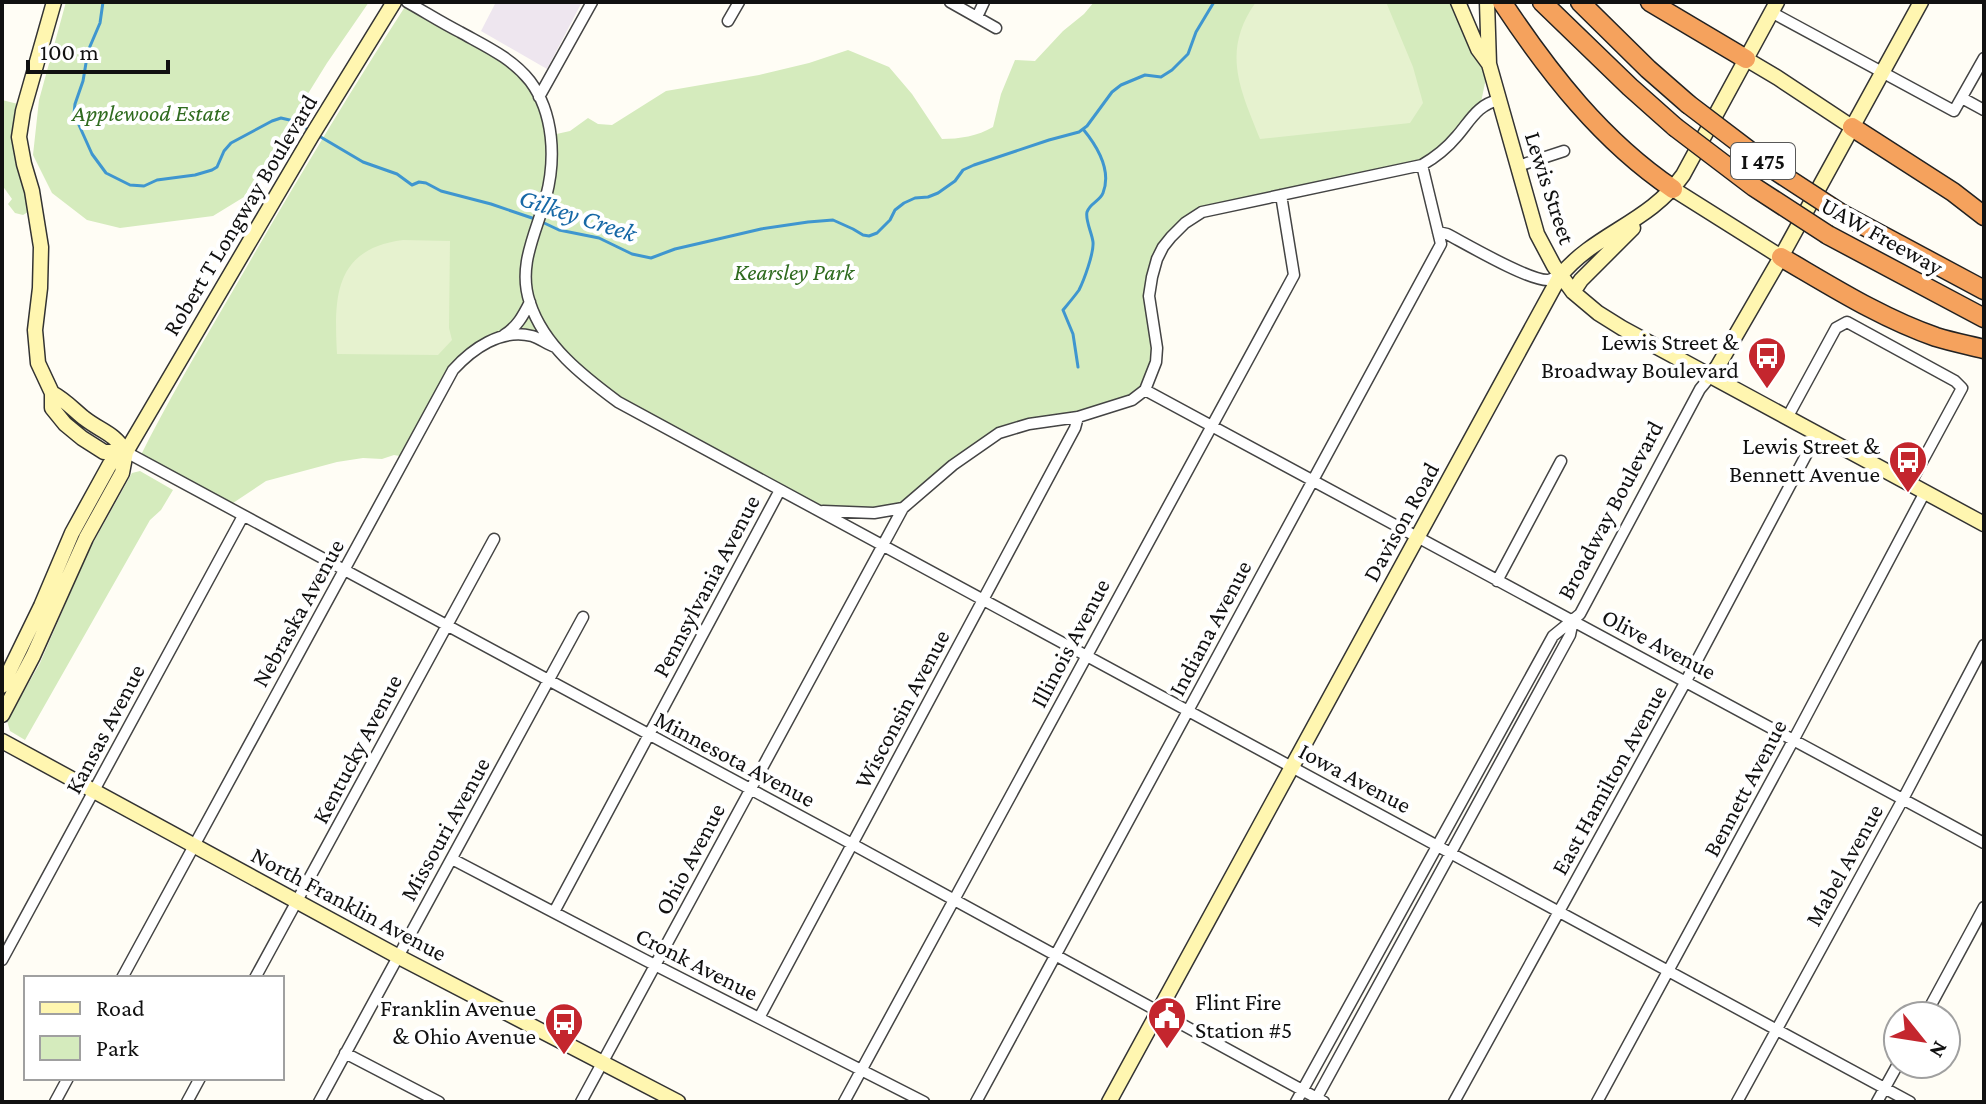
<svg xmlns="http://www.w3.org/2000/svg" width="1986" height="1104" font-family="'Crimson Pro',serif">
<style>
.industrial{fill:#eee6ef}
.green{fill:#d5ebbd}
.pitch{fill:#e6f2cf}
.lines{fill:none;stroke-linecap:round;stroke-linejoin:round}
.stream{stroke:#3f96cf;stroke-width:3}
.street-casing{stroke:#444;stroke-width:13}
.secondary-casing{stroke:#333;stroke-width:17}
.highway-casing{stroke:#222;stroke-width:21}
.street{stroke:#fff;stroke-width:10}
.secondary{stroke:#fff6b0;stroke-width:14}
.highway{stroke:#f5a25d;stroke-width:18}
.highway-bridge-casing{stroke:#222;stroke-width:21;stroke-linecap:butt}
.highway-bridge{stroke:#f5a25d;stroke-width:18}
.labels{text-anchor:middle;stroke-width:8;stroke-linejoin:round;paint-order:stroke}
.shield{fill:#fff;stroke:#585858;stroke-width:2}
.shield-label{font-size:22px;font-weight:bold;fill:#111}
.park-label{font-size:24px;font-style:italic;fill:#2f6b1f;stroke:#fff}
.street-label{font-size:24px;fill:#111;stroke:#fff}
.poi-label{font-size:24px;fill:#111;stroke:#fff;text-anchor:end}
.water-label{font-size:26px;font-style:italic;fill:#1768a6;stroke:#fff}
</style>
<rect width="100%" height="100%" fill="#fffdf5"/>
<path class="industrial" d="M 496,2 L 582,2 L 547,69 L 481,31 Z"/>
<path class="green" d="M 66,2 L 369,2 L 327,63 L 244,197 L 213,216 L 120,228 L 87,220 L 52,193 L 33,155 L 39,100 Z
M 408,2 L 514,64 L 539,97 L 552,135 L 570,131 L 588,118 L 598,124 L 612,125 L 666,91 L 759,75 L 809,63 L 848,50 L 889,67 L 912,94 L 942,139 C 959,139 978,136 993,127 L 1001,94 L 1015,60 L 1035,61 L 1063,31 L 1084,14 L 1094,2 L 1456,2 L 1489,64 L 1480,107 L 1432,160 L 1202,212 L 1171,237 L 1152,277 L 1157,348 L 1145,390 L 1132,400 L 999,433 L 903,508 L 817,510 L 618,402 L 556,348 L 517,334 L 467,355 L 405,457 L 394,455 L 382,459 L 363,458 L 337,462 L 266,481 L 227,507 L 139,459 C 167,402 199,349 231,294 C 288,195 346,98 408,2 Z
M 2,100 L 18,104 L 13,132 L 29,204 L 28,212 L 23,215 L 15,213 L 8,204 L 12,199 L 2,185 Z
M 140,471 L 173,490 L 161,510 L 150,520 L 25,740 L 10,731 L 7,721 L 40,663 L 88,552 L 132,473 Z"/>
<path class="pitch" d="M 1256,2 L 1386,2 L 1413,67 L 1423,103 L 1410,123 L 1260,139 C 1240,89 1221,51 1256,2 Z
M 403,240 L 450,241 L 449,328 L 452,340 L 438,355 L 337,354 C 334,297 334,249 403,240 Z"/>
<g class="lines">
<path class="stream" d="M 103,2 L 100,23 L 88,51 L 83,81 L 75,104 L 74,114 L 92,154 L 106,173 L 130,185 L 144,186 L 157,180 L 195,175 L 212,170 L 217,167 L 224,151 L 231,143 L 272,121 L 281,118 L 294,121 L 309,130
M 319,136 L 363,162 L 397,174 L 412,185 L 419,182 L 426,183 L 441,191 L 491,204 L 535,219
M 542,222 L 559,230 L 599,238 L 632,254 L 651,258 L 675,249 L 701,243 L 761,229 L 808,222 L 833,220 L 853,229 L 863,235 L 869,236 L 877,233 L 890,220 L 895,210 L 904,203 L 915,198 L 928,197 L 938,193 L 955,181 L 963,170 L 974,165 L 1049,140 L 1079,132 L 1087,126 L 1112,92 L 1121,85 L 1145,75 L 1161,77 L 1172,70 L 1188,54 L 1196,32 L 1214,2
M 1078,367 L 1073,334 L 1063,310 C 1068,304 1074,297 1079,290 C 1084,280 1094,253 1093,242 C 1092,233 1085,220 1087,212 C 1090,203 1100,201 1103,193 C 1112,170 1097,146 1083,129"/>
<g class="street-casing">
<path id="street" d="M 407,2 C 425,12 442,23 460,32 C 485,46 512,58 530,81 C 554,113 556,159 546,197 C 536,233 517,266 530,303 C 544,346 583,376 618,402 L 1910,1102
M 950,2 L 996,28
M 1771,12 L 1954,111 L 1984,58
M 977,17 L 984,2
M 728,21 L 739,2
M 539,97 L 592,2
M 1962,98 L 1984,110
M 1518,166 L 1564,151
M 1438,232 L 1447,234 C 1466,244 1529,281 1548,280 C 1552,279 1556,277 1560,276
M 504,335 C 517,327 523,316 530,302
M 1145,390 L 1984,843
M 1787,418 L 1836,328 L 1847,322 L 1955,381 L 1962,388 L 1910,484
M 126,452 L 852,844 L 1324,1102
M 823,511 L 874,513 L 903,508 L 953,465 L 999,433 L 1029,424 L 1078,417 L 1132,400 L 1145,390 L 1156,362 L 1157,348 L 1149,296 L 1152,277 L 1157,259 L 1163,247 L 1171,237 L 1185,223 L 1202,212 L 1422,165 C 1436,157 1447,148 1457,136 C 1470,121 1478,104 1499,100
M 1497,581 L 1561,461
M 452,859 L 645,960 L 924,1102
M 554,912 L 780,490
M 2,960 L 243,516
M 122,978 L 453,370 C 472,349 501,328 532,336 C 539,338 547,344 555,347
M 255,978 L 494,539
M 1925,1016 L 1984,907
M 759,1018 L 1075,428 L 1078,417
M 345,1053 L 439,1102
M 1315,1101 L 1570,635 L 1573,621
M 55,1102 L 68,1078
M 187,1102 L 200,1078
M 319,1102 L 583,617
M 581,1102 L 903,508
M 844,1102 L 1294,275 L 1281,195
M 976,1102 L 1441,244 L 1422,165
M 1296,1102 L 1553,636 L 1580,614 L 1700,389 L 1710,377
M 1454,1102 L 1686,681 L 1812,444 L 1816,433
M 1597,1102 L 1794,739 L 1925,492
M 1737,1102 L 1903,799 L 1984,645
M 1877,1102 L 1898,1064"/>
</g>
<g class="secondary-casing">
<path id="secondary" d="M 54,2 L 23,111 L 19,137 L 24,164 L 32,191 L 41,247 L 40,288 L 35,330 L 38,363 L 52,393 L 52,408 L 65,424 L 82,438 L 104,452 L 126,452
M 1458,2 L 1478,49 L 1489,64
M 1487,2 L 1489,64 L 1537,234 L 1554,266 L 1573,292 L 1598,313 L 1622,328 L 1984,524
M 1746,59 L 1778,78 L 1852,127
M 1673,189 L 1781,257
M 1573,292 L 1581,280 L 1633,228
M 1710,377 L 1718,366 L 1781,257 L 1921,2
M 52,393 C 65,400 73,409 84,418 C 102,432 113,432 126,452
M 2,686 L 41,606 L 72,533 L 110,464 L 125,452
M 2,715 L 33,656 L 86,538 L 122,473 L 126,452 L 311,137 L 394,2
M 2,741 L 399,957 L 678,1102
M 1109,1102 L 1560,276 C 1595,233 1649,223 1683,175 L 1777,2"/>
</g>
<g class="highway-casing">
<path id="highway" d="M 1502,2 C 1549,73 1602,141 1673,189
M 1542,2 L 1630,87 L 1675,127
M 1580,2 L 1648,69 L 1688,104
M 1650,2 L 1746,59
M 1852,127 L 1953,192 L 1984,216
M 1842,214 L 1984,290
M 1828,235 L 1984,318
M 1781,257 C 1831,286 1881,318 1936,337 C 1952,342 1968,345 1984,349"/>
</g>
<use href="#street" class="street"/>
<use href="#secondary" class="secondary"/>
<use href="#highway" class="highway"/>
<g class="highway-bridge-casing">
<path id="highway-bridge" d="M 1688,104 L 1776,171 L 1842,214
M 1675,127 L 1754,187 L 1828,235"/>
</g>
<use href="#highway-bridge" class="highway-bridge"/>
</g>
<defs>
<g id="bus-pin" transform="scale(2)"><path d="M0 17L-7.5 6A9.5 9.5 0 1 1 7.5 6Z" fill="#c4262e" stroke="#fff"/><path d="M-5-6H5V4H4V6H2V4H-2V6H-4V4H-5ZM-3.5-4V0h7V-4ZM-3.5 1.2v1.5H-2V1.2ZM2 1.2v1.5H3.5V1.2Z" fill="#fff"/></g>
<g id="civic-pin" transform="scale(2)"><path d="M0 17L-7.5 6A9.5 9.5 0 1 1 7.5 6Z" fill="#c4262e" stroke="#fff"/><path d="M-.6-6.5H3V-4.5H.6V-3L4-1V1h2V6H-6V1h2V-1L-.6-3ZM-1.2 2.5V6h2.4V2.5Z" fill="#fff"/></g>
</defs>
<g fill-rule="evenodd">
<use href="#bus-pin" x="1767" y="356"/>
<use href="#bus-pin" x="1908" y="460"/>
<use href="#civic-pin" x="1167" y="1016"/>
<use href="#bus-pin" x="564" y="1022"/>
</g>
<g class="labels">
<rect class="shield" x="1731" y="143" width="64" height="36" rx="6"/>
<g class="shield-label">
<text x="1763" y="169">I 475</text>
</g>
<g class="park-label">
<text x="151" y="121">Applewood Estate</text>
<text x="794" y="280">Kearsley Park</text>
</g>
<g class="street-label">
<text transform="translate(1550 188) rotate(72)" y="8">Lewis Street</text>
<text transform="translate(240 215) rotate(-59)" y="8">Robert T Longway Boulevard</text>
<text transform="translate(1882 236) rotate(29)" y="8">UAW Freeway</text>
<text transform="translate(1610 510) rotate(-62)" y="8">Broadway Boulevard</text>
<text transform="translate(1401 522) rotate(-61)" y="8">Davison Road</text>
<text transform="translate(706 586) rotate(-62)" y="8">Pennsylvania Avenue</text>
<text transform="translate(298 613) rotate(-61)" y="8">Nebraska Avenue</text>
<text transform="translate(1210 628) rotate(-62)" y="8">Indiana Avenue</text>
<text transform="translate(1070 643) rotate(-62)" y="8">Illinois Avenue</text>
<text transform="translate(1659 644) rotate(28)" y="8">Olive Avenue</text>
<text transform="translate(902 709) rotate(-62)" y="8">Wisconsin Avenue</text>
<text transform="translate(105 729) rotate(-62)" y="8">Kansas Avenue</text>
<text transform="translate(357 749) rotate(-62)" y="8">Kentucky Avenue</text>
<text transform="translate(735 759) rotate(28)" y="8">Minnesota Avenue</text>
<text transform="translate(1355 778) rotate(28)" y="8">Iowa Avenue</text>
<text transform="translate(1609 780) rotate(-61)" y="8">East Hamilton Avenue</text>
<text transform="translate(1745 788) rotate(-62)" y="8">Bennett Avenue</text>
<text transform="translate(445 829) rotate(-61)" y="8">Missouri Avenue</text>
<text transform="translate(690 859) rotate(-62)" y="8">Ohio Avenue</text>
<text transform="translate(1844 865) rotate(-61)" y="8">Mabel Avenue</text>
<text transform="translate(349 904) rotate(28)" y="8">North Franklin Avenue</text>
<text transform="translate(697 964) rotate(27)" y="8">Cronk Avenue</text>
</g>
<g class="poi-label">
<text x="1739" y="350">Lewis Street &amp;<tspan x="1739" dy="28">Broadway Boulevard</tspan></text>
<text x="1880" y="454">Lewis Street &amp;<tspan x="1880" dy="28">Bennett Avenue</tspan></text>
<text x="1195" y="1010" text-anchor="start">Flint Fire<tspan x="1195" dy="28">Station #5</tspan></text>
<text x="536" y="1016">Franklin Avenue<tspan x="536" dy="28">&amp; Ohio Avenue</tspan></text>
</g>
<g class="water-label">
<text transform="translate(578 215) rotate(18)" y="9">Gilkey Creek</text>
</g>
</g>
<rect width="1986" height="1104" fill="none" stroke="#111111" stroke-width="8"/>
<rect x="24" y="976" width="260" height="104" fill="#ffffff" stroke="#a0a0a0" stroke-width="2"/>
<rect x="40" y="1002" width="40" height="12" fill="#fff6b0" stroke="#a0a0a0" stroke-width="2"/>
<text x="96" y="1016" font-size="24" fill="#111111">Road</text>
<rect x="40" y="1036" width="40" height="24" fill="#d5ebbd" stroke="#a0a0a0" stroke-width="2"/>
<text x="96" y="1056" font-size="24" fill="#111111">Park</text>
<g transform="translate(1922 1040) rotate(120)"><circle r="38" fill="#ffffff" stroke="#a0a0a0" stroke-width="2"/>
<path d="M0-6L14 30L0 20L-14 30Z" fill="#c4262e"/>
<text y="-12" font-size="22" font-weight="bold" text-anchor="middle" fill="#111111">N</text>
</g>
<path d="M28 60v12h140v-12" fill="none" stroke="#111111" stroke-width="4"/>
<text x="40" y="60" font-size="24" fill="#111111" stroke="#ffffff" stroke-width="6" paint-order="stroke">100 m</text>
</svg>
